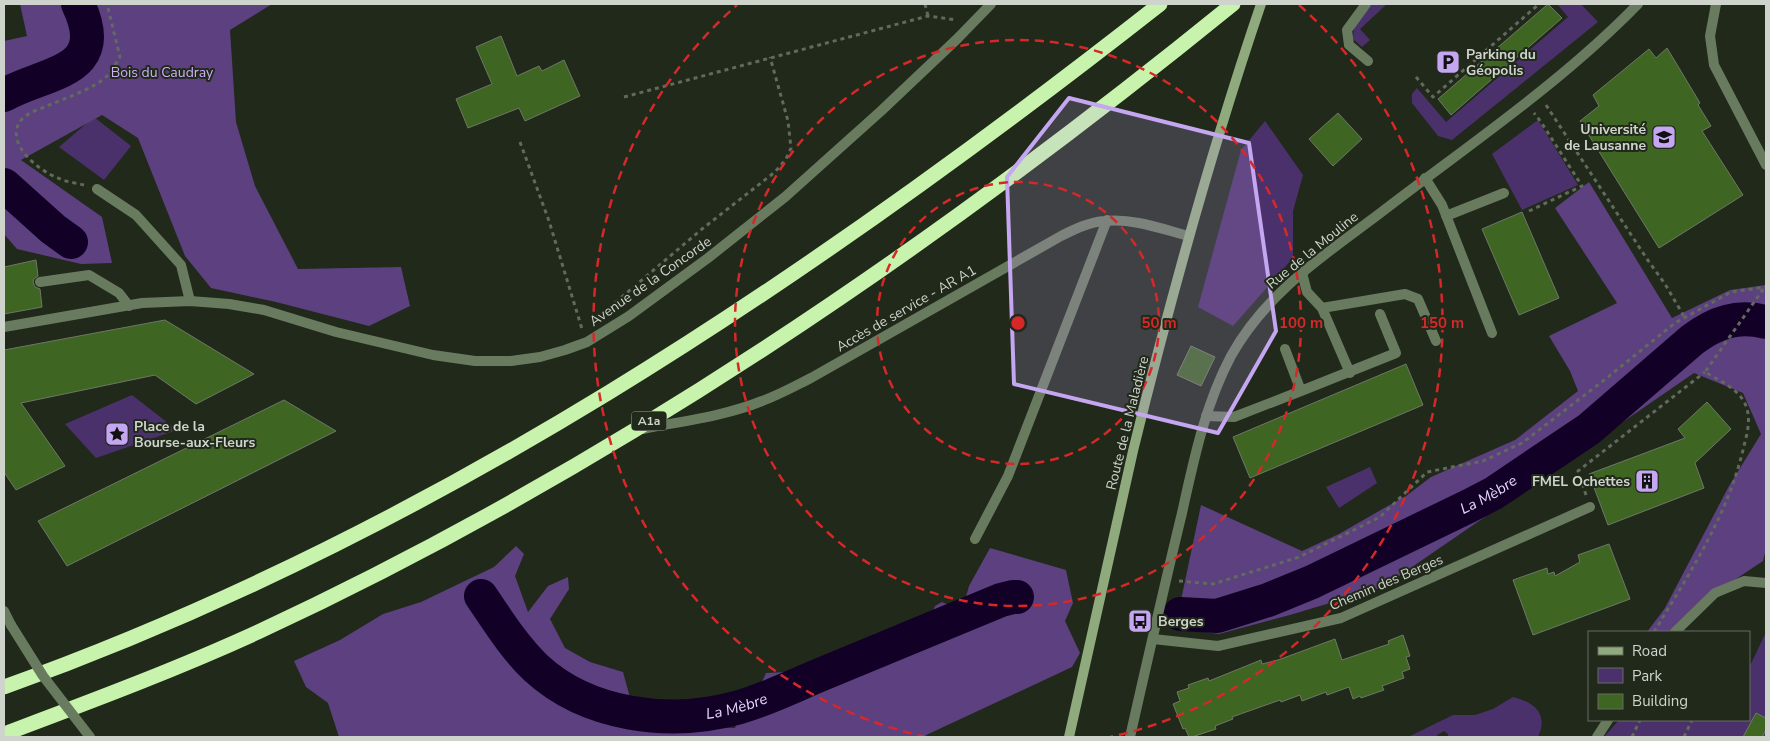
<svg xmlns="http://www.w3.org/2000/svg" width="1770" height="741" font-family="'Nunito Sans',sans-serif">
<style>
.green{fill:#4b316b}
.forest{fill:#5c407f}
.lines{fill:none;stroke-linecap:round;stroke-linejoin:round}
.river{stroke:#130027;stroke-width:34}
.building{fill:#3f6523;stroke:#6d7867}
.path{stroke:#626a5d;stroke-width:3;stroke-dasharray:4 4;stroke-linecap:butt}
.service{stroke:#697b5f;stroke-width:10}
.minor{stroke:#697b5f;stroke-width:10}
.tertiary{stroke:#697b5f;stroke-width:10}
.secondary{stroke:#8fab7e;stroke-width:10}
.motorway{stroke:#c7f3ac;stroke-width:15}
.tertiary-bridge{stroke:#697b5f;stroke-width:10}
.marked{fill:#c5a6f0;fill-opacity:0.2;stroke:#c5a6f0;stroke-width:4;stroke-linejoin:round}
.ring{fill:none;stroke:#d62828;stroke-width:2.5;stroke-dasharray:9 6}
.labels{text-anchor:middle;stroke-width:4;stroke-linejoin:round;paint-order:stroke}
.shield{fill:#20291a;stroke:#9aa196;stroke-width:1}
.shield-label{font-size:12px;font-weight:bold;fill:#ced4cb}
.poi-label{font-size:14px;font-weight:bold;fill:#ced4cb;stroke:#20291a;text-anchor:start}
.park-label{font-size:14px;fill:#cdaef8;stroke:#20291a}
.street-label{font-size:14px;fill:#ced4cb;stroke:#20291a}
.water-label{font-size:15px;font-style:italic;fill:#e5d6fc;stroke:#20291a}
.centre{fill:#d62828;stroke:#20291a;stroke-width:2.5}
.ring-label{font-size:15px;text-anchor:middle;font-weight:bold;fill:#d62828;stroke:#20291a;stroke-width:4;stroke-linejoin:round;paint-order:stroke}
</style>
<rect width="100%" height="100%" fill="#20291a"/>
<path class="green" d="M 1372,4 L 1387,4 L 1360,29 L 1370,40 L 1362,47 L 1353,39 L 1354,27 Z
M 1557,4 L 1581,4 L 1598,22 L 1452,140 L 1438,136 L 1412,103 L 1412,94 L 1417,88 L 1446,122 L 1568,17 Z
M 94,117 L 131,146 L 104,180 L 59,147 Z
M 1538,120 L 1578,185 L 1522,210 L 1492,154 Z
M 1265,121 L 1303,175 L 1293,211 L 1293,258 L 1233,326 L 1198,307 L 1241,150 Z
M 132,395 L 177,430 L 96,458 L 65,424 Z
M 1370,467 L 1377,483 L 1339,508 L 1326,487 Z
M 1766,632 L 1766,737 L 1604,737 L 1619,720 L 1749,720 L 1749,668 Z
M 1513,697 C 1534,702 1549,714 1538,737 L 1448,737 L 1448,734 L 1444,731 L 1437,735 L 1438,737 L 1408,737 L 1453,715 L 1475,715 L 1493,709 Z"/>
<path class="forest" d="M 20,4 L 272,4 L 230,30 L 236,122 L 255,186 L 298,269 L 401,267 L 410,306 L 369,326 L 276,302 L 211,288 L 185,256 L 138,138 L 102,115 L 21,160 L 102,217 L 112,263 L 81,264 L 17,249 L 4,234 L 4,41 L 27,36 Z
M 1589,182 L 1672,318 L 1730,290 L 1766,285 L 1766,549 L 1763,561 L 1715,593 L 1675,632 L 1647,632 L 1665,608 L 1729,486 L 1761,434 L 1743,393 L 1694,373 L 1383,587 L 1290,615 L 1219,634 L 1179,628 L 1177,619 L 1201,505 L 1302,551 L 1339,534 L 1386,507 L 1406,496 L 1431,477 L 1515,440 L 1578,391 L 1570,371 L 1549,336 L 1617,303 L 1555,208 Z
M 516,546 L 524,554 L 515,576 L 528,612 L 548,586 L 568,577 L 569,589 L 550,619 L 565,648 L 590,662 L 623,672 L 635,716 L 678,726 L 735,728 L 744,702 L 765,696 L 761,684 L 766,673 L 786,672 L 795,681 L 820,664 L 830,668 L 873,649 L 874,634 L 931,616 L 935,606 L 942,602 L 962,611 L 969,586 L 990,548 L 1066,570 L 1073,603 L 1065,621 L 1080,653 L 1072,667 L 922,737 L 339,737 L 328,703 L 306,687 L 294,661 L 340,640 L 383,614 L 421,602 L 494,567 Z"/>
<g class="lines">
<g class="river">
<path d="M 4,95 C 47,71 111,73 78,4"/>
<path d="M 4,185 L 53,229 L 71,242"/>
<path id="s1" d="M 481,596 C 498,621 514,647 536,668 C 588,716 670,726 736,708 C 767,700 797,684 827,672 C 885,648 943,624 1001,600 L 1013,597 L 1017,597"/>
<path id="s2" d="M 1180,614 L 1217,616 L 1268,600 L 1312,582 L 1469,506 L 1494,493 L 1589,429 L 1692,340 C 1716,322 1737,315 1766,322"/>
</g>
</g>
<path class="building" d="M 1548,4 L 1562,18 L 1451,115 L 1438,99 Z
M 501,36 L 517,76 L 539,66 L 542,71 L 564,60 L 580,96 L 525,121 L 519,108 L 468,128 L 456,99 L 492,84 L 476,47 Z
M 1667,48 L 1700,103 L 1698,105 L 1711,126 L 1702,131 L 1743,195 L 1659,248 L 1580,121 L 1599,106 L 1593,95 L 1649,49 L 1656,58 Z
M 1338,113 L 1362,139 L 1333,166 L 1309,139 Z
M 1522,212 L 1559,298 L 1519,315 L 1482,229 Z
M 36,260 L 38,276 L 34,279 L 33,282 L 35,287 L 40,289 L 42,307 L 4,314 L 4,267 Z
M 165,320 L 254,374 L 196,404 L 155,375 L 21,403 L 65,466 L 16,490 L 4,472 L 4,350 Z
M 1191,346 L 1215,357 L 1201,386 L 1177,375 Z
M 1406,364 L 1423,405 L 1250,478 L 1233,437 Z
M 284,400 L 336,431 L 67,566 L 38,521 Z
M 1707,402 L 1731,429 L 1695,463 L 1704,488 L 1608,525 L 1589,474 L 1685,438 L 1678,429 Z
M 1609,544 L 1630,599 L 1533,635 L 1513,580 L 1547,568 L 1548,574 L 1554,572 L 1555,576 L 1580,562 L 1578,555 Z
M 1403,635 L 1410,656 L 1406,657 L 1410,669 L 1402,672 L 1404,678 L 1382,686 L 1384,690 L 1361,698 L 1360,696 L 1353,699 L 1349,687 L 1327,695 L 1326,692 L 1302,701 L 1300,695 L 1281,702 L 1280,700 L 1232,717 L 1233,719 L 1215,726 L 1216,729 L 1192,737 L 1189,737 L 1185,728 L 1183,729 L 1173,704 L 1180,701 L 1177,692 L 1189,688 L 1188,685 L 1208,678 L 1209,681 L 1261,660 L 1262,664 L 1278,660 L 1335,639 L 1342,660 L 1389,644 L 1388,641 Z
M 1756,713 L 1766,718 L 1766,730 L 1762,737 L 1743,737 Z"/>
<g class="lines">
<path class="path" d="M 925,4 L 928,16
M 1416,77 L 1433,97 L 1539,4
M 624,97 L 928,16 L 957,20
M 1546,105 L 1647,259 L 1665,284 L 1685,318
M 520,142 L 549,221 L 582,329
M 84,185 C 76,183 66,182 58,178 C 39,171 2,142 22,119 C 29,112 41,109 49,105 C 66,98 95,88 107,76 C 112,71 116,63 120,57 L 107,4
M 1529,211 L 1582,186 L 1541,122 L 1534,113
M 603,313 L 702,229 L 775,172 L 786,159 L 791,148 L 788,121 L 770,57
M 1586,495 L 1578,471 L 1705,372
M 1179,581 L 1213,584 L 1299,557 L 1380,517 L 1427,472 L 1483,461 L 1522,443 L 1603,381 L 1675,323 L 1731,292 L 1766,287
M 1654,632 C 1689,574 1727,517 1743,450 C 1746,437 1751,423 1747,409 C 1742,390 1720,381 1705,372 L 1764,288
M 1632,737 L 1640,720
M 1684,737 L 1692,720"/>
<path class="service" d="M 1366,4 L 1347,30 L 1349,45 L 1368,61
M 1716,4 L 1710,36 L 1714,65 L 1766,165
M 1425,178 L 1442,205 L 1492,333
M 97,189 L 136,215 L 181,265 L 190,301
M 1446,216 L 1504,193
M 1302,273 L 1307,292 L 1322,308 L 1405,294 L 1418,299 L 1436,341
M 1322,308 L 1350,373
M 1285,349 L 1301,391 L 1396,353 L 1380,314
M 1206,416 L 1234,417 L 1301,391
M 643,429 C 683,421 725,416 762,401 C 779,395 795,386 811,378 L 1061,236 C 1075,229 1089,222 1105,221 C 1133,218 1162,229 1189,236
M 975,539 L 1008,476 L 1107,220
M 1675,632 L 1715,593 L 1744,581 L 1766,583
M 1153,639 L 1218,646 L 1341,618 L 1590,507
M 1597,737 L 1608,720"/>
<path class="minor" d="M 40,282 L 89,275 L 119,293 L 129,306
M 4,327 L 142,303 L 190,301 L 229,304 L 264,310 L 336,332 L 433,355 L 475,361 L 511,361 L 540,357 L 565,350 L 587,342 L 629,316 L 708,258 L 785,197 L 881,111 L 957,39 L 991,4"/>
<path class="tertiary" d="M 4,611 L 11,625
M 1130,737 C 1147,662 1164,587 1182,513 C 1194,459 1205,405 1231,356 C 1266,293 1323,256 1379,214 C 1467,146 1560,84 1638,4"/>
<path class="secondary" d="M 1069,737 C 1091,642 1111,546 1133,451 C 1170,300 1211,151 1261,4"/>
<path class="motorway" d="M 4,687 C 429,535 807,281 1160,4
M 4,734 C 89,702 175,670 258,632 C 609,469 934,247 1233,4"/>
<path class="tertiary-bridge" d="M 11,625 L 43,676 L 90,737"/>
</g>
<path class="marked" d="M 1069,98 L 1249,143 L 1276,331 L 1218,433 L 1014,384 L 1007,177 Z"/>
<g class="ring">
<circle cx="1018" cy="323" r="141"/>
<circle cx="1018" cy="323" r="283"/>
<path d="M926 737A424 424 0 0 1 737 5M1299 5A424 424 0 0 1 1110 737"/>
</g>
<defs>
<g id="parking-square" transform="scale(1.25)"><rect x="-9" y="-9" width="18" height="18" rx="4" fill="#c5a6f0" stroke="#20291a"/><path d="M-3.5-5.5H1a3.5 3.5 0 0 1 0 7H-1V5.5H-3.5ZM-1-3.4V-.6H.8a1.4 1.4 0 0 0 0-2.8Z" fill="#111"/></g>
<g id="university-square" transform="scale(1.25)"><rect x="-9" y="-9" width="18" height="18" rx="4" fill="#c5a6f0" stroke="#20291a"/><path d="M0-5L7-2L0 1L-7-2ZM-4 1L0 2.5L4 1V4Q0 6-4 4Z" fill="#111"/></g>
<g id="sight-square" transform="scale(1.25)"><rect x="-9" y="-9" width="18" height="18" rx="4" fill="#c5a6f0" stroke="#20291a"/><path d="M0-6L1.8-2.2L6-1.7L2.9 1.2L3.7 5.4L0 3.3L-3.7 5.4L-2.9 1.2L-6-1.7L-1.8-2.2Z" fill="#111"/></g>
<g id="building-square" transform="scale(1.25)"><rect x="-9" y="-9" width="18" height="18" rx="4" fill="#c5a6f0" stroke="#20291a"/><path d="M-4-6H4V6H1V3H-1V6H-4ZM-2.5-4.3h1.7v1.8h-1.7ZM.8-4.3h1.7v1.8H.8ZM-2.5-1h1.7V.8h-1.7ZM.8-1h1.7V.8H.8Z" fill="#111"/></g>
<g id="bus-square" transform="scale(1.25)"><rect x="-9" y="-9" width="18" height="18" rx="4" fill="#c5a6f0" stroke="#20291a"/><path d="M-5-6H5V4H4V6H2V4H-2V6H-4V4H-5ZM-3.5-4V0h7V-4ZM-3.5 1.2v1.5H-2V1.2ZM2 1.2v1.5H3.5V1.2Z" fill="#111"/></g>
</defs>
<g fill-rule="evenodd">
<use href="#parking-square" x="1448" y="62"/>
<use href="#university-square" x="1664" y="137"/>
<use href="#sight-square" x="117" y="434"/>
<use href="#building-square" x="1647" y="481"/>
<use href="#bus-square" x="1140" y="621"/>
</g>
<g class="labels">
<rect class="shield" x="631.5" y="411.5" width="35" height="19" rx="4"/>
<g class="shield-label">
<text x="649" y="425">A1a</text>
</g>
<g class="poi-label">
<text x="1466" y="59">Parking du<tspan x="1466" dy="16">Géopolis</tspan></text>
<text x="1646" y="134" text-anchor="end">Université<tspan x="1646" dy="16">de Lausanne</tspan></text>
<text x="134" y="431">Place de la<tspan x="134" dy="16">Bourse-aux-Fleurs</tspan></text>
<text x="1630" y="486" text-anchor="end">FMEL Ochettes</text>
<text x="1158" y="626">Berges</text>
</g>
<g class="park-label">
<text x="162" y="77">Bois du Caudray</text>
</g>
<g class="street-label">
<text transform="translate(1312 250) rotate(-39)" y="5">Rue de la Mouline</text>
<text transform="translate(650 281) rotate(-35)" y="5">Avenue de la Concorde</text>
<text transform="translate(906 308) rotate(-30)" y="5">Accès de service - AR A1</text>
<text transform="translate(1127 423) rotate(-76)" y="5">Route de la Maladière</text>
<text transform="translate(1386 582) rotate(-23)" y="5">Chemin des Berges</text>
</g>
<g class="water-label">
<text dy="5" stroke="none"><textPath href="#s2" startOffset="335">La Mèbre</textPath></text>
<text dy="5" stroke="none"><textPath href="#s1" startOffset="304">La Mèbre</textPath></text>
</g>
</g>
<circle cx="1018" cy="323" r="8" class="centre"/>
<g class="ring-label">
<text x="1159" y="328">50 m</text>
<text x="1301" y="328">100 m</text>
<text x="1442" y="328">150 m</text>
</g>
<rect width="1770" height="741" fill="none" stroke="#ced4cb" stroke-width="10"/>
<rect x="1588" y="631" width="162" height="90" fill="#20291a" stroke="#666d61"/>
<rect x="1598" y="647" width="25" height="8" fill="#8fab7e" stroke="#666d61"/>
<text x="1632" y="656" font-size="15" fill="#ced4cb">Road</text>
<rect x="1598" y="668" width="25" height="15" fill="#4b316b" stroke="#666d61"/>
<text x="1632" y="681" font-size="15" fill="#ced4cb">Park</text>
<rect x="1598" y="694" width="25" height="15" fill="#3f6523" stroke="#666d61"/>
<text x="1632" y="706" font-size="15" fill="#ced4cb">Building</text>
</svg>
